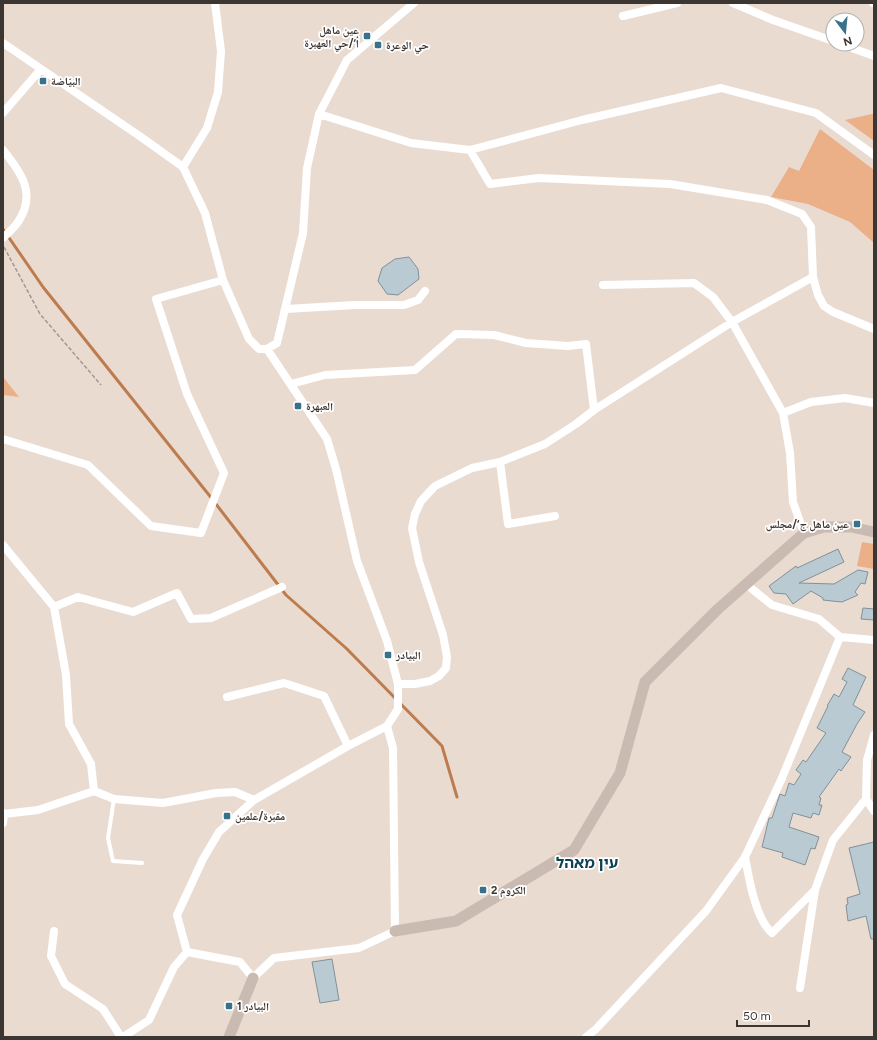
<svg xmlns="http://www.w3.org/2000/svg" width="877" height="1040" font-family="Figtree,'Noto Naskh Arabic','Noto Sans Hebrew',sans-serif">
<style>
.green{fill:#ecb088}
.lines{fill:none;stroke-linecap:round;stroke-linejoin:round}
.stream{stroke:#bd7c4e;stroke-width:3}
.building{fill:#b9cad2;stroke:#819199}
.path{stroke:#a39790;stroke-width:1.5;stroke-dasharray:4 2;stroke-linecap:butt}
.lane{stroke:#fff;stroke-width:4}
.street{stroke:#fff;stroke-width:8}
.secondary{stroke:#cabbb2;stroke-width:11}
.poi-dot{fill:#37728a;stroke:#fff;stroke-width:1.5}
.labels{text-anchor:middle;stroke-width:3.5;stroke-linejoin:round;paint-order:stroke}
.poi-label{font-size:11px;font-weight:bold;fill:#3c3632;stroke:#fff;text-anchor:start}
.district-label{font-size:15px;font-weight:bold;fill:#0e4153;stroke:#fff}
</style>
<rect width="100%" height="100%" fill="#eadbd1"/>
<path class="green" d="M 874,114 L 874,141 L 845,120 L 872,114 Z
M 820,129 L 874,170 L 874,243 L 850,222 L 808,204 L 771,197 L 789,167 L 799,171 Z
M 3,377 L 19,397 L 3,395 Z
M 862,542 L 874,544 L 874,569 L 857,566 Z"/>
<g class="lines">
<path class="stream" d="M 3,229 L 43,287 L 209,495 L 286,595 L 347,649 L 442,746 L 457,797"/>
</g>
<path class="building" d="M 409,257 L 418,269 L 419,279 L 398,295 L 387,294 L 378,281 L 382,268 L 395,259 Z
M 838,549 L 844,562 L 799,583 L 834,584 L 858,570 L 868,572 L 865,584 L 861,583 L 855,592 L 858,595 L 842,602 L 832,601 L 823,600 L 823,598 L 811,591 L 793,604 L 786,594 L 774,593 L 769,586 L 796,566 L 797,568 Z
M 863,608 L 874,609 L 874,620 L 861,619 Z
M 848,668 L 866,677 L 853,705 L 865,712 L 857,724 L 842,752 L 851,757 L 841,771 L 839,769 L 819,797 L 821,798 L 819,805 L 822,805 L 819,815 L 813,813 L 811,818 L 793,813 L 789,827 L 819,837 L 815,849 L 811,848 L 805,865 L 782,857 L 783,853 L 762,847 L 769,818 L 772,818 L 780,794 L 785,796 L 789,783 L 794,785 L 801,774 L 796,770 L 803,760 L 806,762 L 826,733 L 817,728 L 828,706 L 827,706 L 834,694 L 839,697 L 847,682 L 842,679 Z
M 874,842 L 874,939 L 871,939 L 866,916 L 848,921 L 846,905 L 848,904 L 847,898 L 860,894 L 849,848 Z
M 332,959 L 339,1000 L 320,1003 L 312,962 Z"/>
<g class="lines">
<path class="path" d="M 4,247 L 40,314 L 101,385"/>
<path class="lane" d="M 114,799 L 108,838 L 113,861 L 142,863"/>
<path class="street" d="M 733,3 L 773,20 L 833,41
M 873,3 L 874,3
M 623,16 L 677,3
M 3,43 L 141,137 L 183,167 L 205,213 L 223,280 L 249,339 L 259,349 L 267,349 L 327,439 L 336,469 L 357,561 L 387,641 L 398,684 L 398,709 L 387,726 L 393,748 L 395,931 L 359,948 L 274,958 L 253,978 L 240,962 L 187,952 L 177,915 L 203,859 L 219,832 L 254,800 L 348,746 L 387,726
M 841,44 L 874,56
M 3,113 L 41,69
M 319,114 L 411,143 L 470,150 L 582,120 L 721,88 L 816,113 L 874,155
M 3,150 C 21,172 37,194 18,222 C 14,228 8,233 3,238
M 470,150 L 490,184 L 539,178 L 670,184 L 767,200 L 802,214 L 811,227 L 813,277 L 818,295 L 824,306 L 833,312 L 874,329
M 183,167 L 207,128 L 218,92 L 221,51 L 215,3
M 603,285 L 694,283 L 713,297 L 732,322 L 783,413 L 790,453 L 793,502 L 804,533
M 286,309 L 355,305 L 404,305 L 418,300 L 425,291
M 267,349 L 277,343 L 303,233 L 307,168 L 319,114 L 347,60 L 414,3
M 291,384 L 325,375 L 415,370 L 456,334 L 494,335 L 526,343 L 568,346 L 586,344 L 594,410 L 576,424 L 545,444 L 500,462
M 594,410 L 732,322 L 813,277
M 783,413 L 811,402 L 845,398 L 874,403
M 3,439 L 88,465 L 151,526 L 201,533 L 224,473 L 187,394 L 156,299 L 223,280
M 3,545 L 54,607 L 66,675 L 69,724 L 91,764 L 94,791 L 38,810 L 4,814
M 746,584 L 772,605 L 819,619 L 840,637 L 874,640
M 54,607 L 78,597 L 133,612 L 177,593 L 191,619 L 211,618 L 282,587
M 398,684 L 415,684 L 430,681 L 439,676 L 446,668 L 447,657 L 443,635 L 419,562 L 412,528 L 415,514 L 421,501 L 435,486 L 472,468 L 500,462 L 508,524 L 555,516
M 227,697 L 284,683 L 324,696 L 348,746
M 874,735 L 867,760 L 866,799 L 874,811
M 94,791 L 114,799 L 163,803 L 216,793 L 235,792 L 254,800
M 3,813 L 4,814 L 3,823
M 745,857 C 749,878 755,918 772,933 L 815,890
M 54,931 L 51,956 L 65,984 L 103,1009 L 121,1037
M 800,988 L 815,890 L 833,840 L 866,799
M 123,1037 L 149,1020 L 174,967 L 187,952
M 586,1037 L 596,1029 L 706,911 L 745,857 L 782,778 L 840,637"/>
<path class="secondary" d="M 395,931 L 456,921 L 574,850 L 620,773 L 645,682 L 718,609 L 804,533 L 824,527 L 851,527 L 874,532
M 229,1037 L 253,978"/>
</g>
<g class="poi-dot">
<rect x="363" y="32" width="8" height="8" rx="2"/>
<rect x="374" y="41" width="8" height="8" rx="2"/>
<rect x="39" y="77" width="8" height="8" rx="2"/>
<rect x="294" y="402" width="8" height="8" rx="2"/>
<rect x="853" y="520" width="8" height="8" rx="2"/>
<rect x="384" y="651" width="8" height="8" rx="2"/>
<rect x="223" y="812" width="8" height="8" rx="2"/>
<rect x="479" y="886" width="8" height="8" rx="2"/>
<rect x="225" y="1002" width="8" height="8" rx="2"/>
</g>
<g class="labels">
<g class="poi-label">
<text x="359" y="34" text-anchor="end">عين ماهل<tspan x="359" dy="13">أ‘/حي العهبرة</tspan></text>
<text x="386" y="49">حي الوعرة</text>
<text x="51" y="85">البيّاضة</text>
<text x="306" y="410">العبهرة</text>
<text x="849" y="528" text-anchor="end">عين ماهل ج‘/مجلس</text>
<text x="396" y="659">البيادر</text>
<text x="235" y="820">مقبرة/علمين</text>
<text x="491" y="894">الكروم 2</text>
<text x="237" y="1010">البيادر 1</text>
</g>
<g class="district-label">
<text x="587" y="868">עין מאהל</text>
</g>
</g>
<rect width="877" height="1040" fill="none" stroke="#3c3632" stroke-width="8"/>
<g transform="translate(845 32) rotate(164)"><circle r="19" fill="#ffffff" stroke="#b1afad"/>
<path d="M0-3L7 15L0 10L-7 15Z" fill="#37728a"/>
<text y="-6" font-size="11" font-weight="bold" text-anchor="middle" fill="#3c3632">N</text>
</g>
<path d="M737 1020v6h72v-6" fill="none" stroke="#3c3632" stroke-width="2"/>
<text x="743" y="1020" font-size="12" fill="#3c3632" stroke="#ffffff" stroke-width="3" paint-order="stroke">50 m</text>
</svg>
